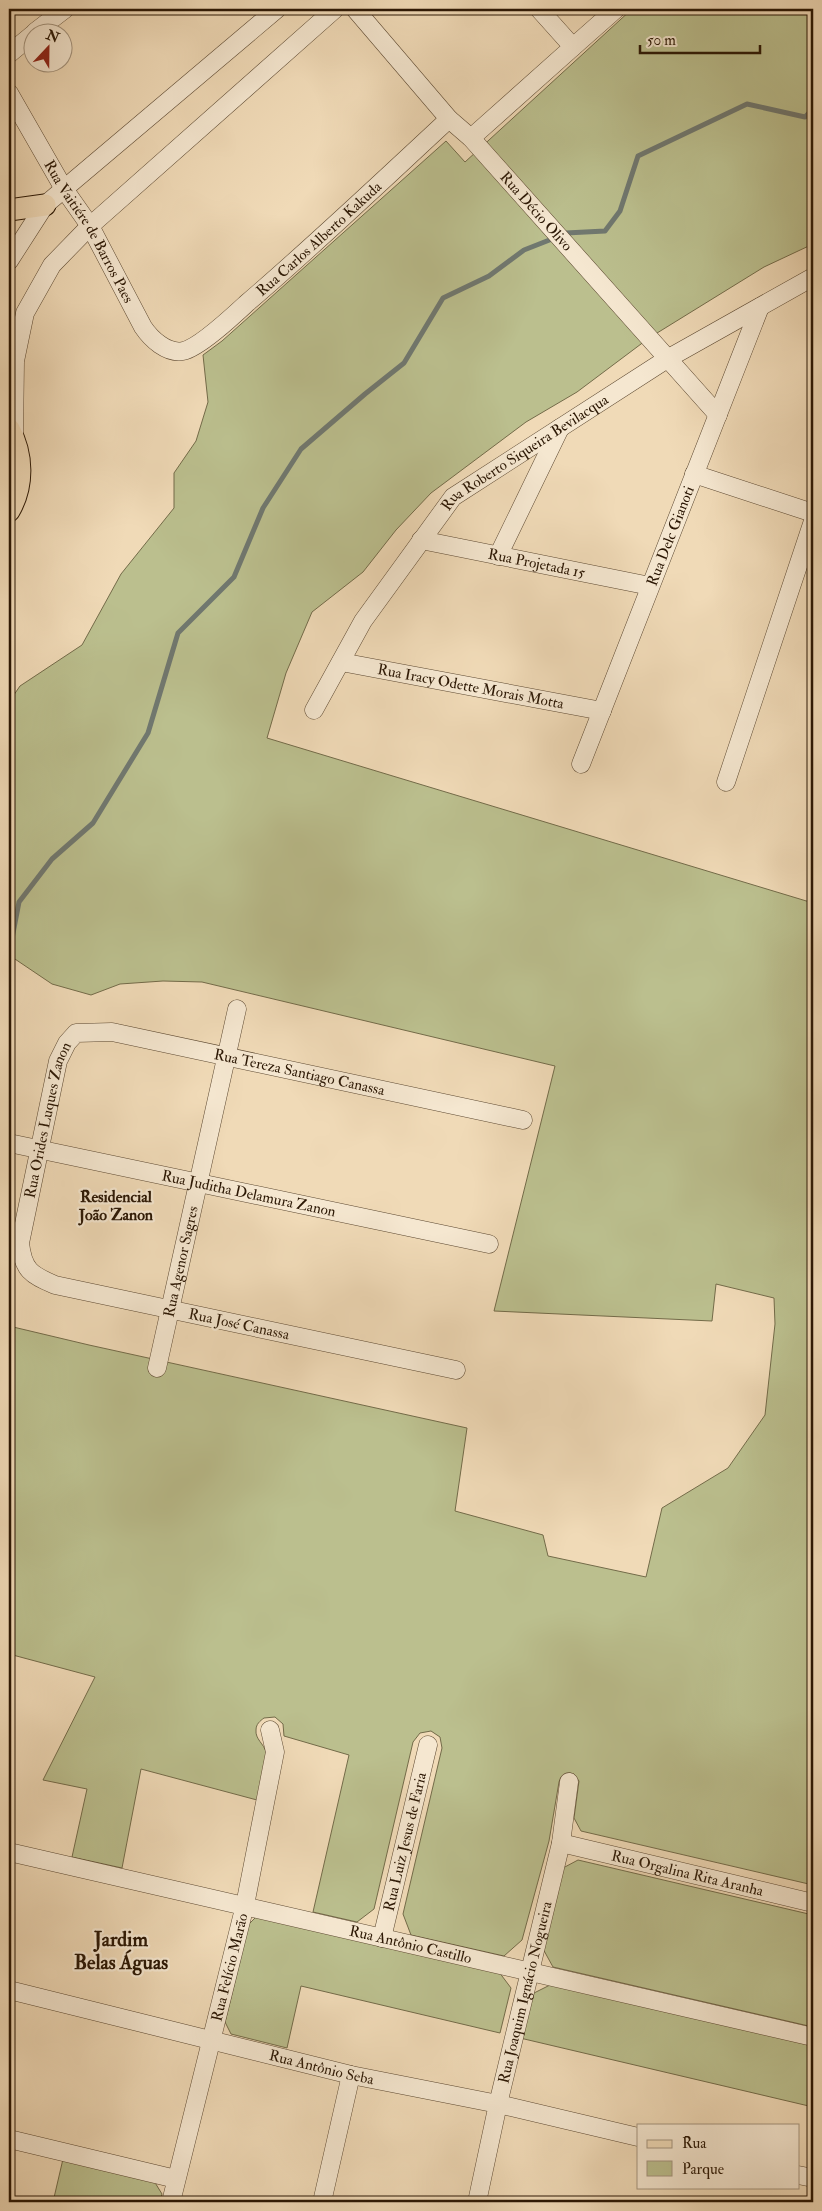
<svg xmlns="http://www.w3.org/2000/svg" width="822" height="2211" font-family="'IM FELL Double Pica',serif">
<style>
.green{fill:#bbbf8e;stroke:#736b49}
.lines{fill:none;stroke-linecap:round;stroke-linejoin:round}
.stream{stroke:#707870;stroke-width:5}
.minor-casing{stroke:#5c4831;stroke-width:19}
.major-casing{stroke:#2b1704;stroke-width:23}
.minor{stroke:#f5e7d0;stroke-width:18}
.major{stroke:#f0dab7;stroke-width:21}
.labels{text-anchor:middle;stroke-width:4.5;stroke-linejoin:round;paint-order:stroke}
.street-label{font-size:15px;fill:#2b1704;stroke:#f5e7d0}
.neighbourhood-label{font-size:16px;font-weight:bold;fill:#2b1704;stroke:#f5e7d0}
.district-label{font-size:20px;font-weight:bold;fill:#2b1704;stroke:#f5e7d0}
</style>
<rect width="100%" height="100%" fill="#f0dab7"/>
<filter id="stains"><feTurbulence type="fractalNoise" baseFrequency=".004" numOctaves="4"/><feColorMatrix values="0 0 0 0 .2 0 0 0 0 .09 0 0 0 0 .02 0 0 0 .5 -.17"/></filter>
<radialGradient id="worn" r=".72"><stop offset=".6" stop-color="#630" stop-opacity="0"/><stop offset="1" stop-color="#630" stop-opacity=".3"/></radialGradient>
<path class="green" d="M 632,9 L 813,9 L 813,244 L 764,267 L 649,338 L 577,392 L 526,422 L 431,493 L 396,530 L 363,572 L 312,612 L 286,673 L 267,738 L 813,903 L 813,1885 L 581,1831 L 574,1818 L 579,1781 L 574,1774 C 566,1771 561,1774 559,1782 L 549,1841 L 522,1940 L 504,1956 L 411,1935 L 403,1914 L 442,1748 L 440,1737 L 431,1731 L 420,1733 L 413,1742 L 374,1909 L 357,1922 L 313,1912 L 349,1755 L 284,1736 L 283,1724 L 275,1717 L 264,1718 C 260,1721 256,1724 256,1730 C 255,1739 264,1744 266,1752 C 268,1762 259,1788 257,1800 L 141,1769 L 122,1868 L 72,1857 L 87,1789 L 43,1780 L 95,1677 L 9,1654 L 9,1326 L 89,1345 L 467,1428 L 455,1511 L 543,1535 L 548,1556 L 646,1577 L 662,1508 L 728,1468 L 765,1415 L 775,1324 L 774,1298 L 716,1284 L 712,1321 L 494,1311 L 555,1066 L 202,982 L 163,981 L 120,984 L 91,995 L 52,984 L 9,955 L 9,702 L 20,686 L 82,645 L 121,574 L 174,508 L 174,473 L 196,441 L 208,402 L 203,355 L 222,341 L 446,141 L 465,162 Z
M 578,1860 L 813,1915 L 813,2027 L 553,1967 L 542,1947 L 563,1868 Z
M 257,1916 L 499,1972 L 511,1988 L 500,2033 L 301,1986 L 287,2048 L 231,2034 L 225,2022 L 249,1924 Z
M 552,1984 L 813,2045 L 813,2107 L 520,2038 L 530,1995 Z
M 63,2159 L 154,2181 L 162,2194 L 160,2202 L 53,2202 Z"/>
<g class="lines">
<path class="stream" d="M 566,233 L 605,231 L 620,211 L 638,156 L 747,104 L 805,117 L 813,109
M 9,954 L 19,902 L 52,859 L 93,823 L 148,733 L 178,633 L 234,577 L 263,508 L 301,449 L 365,394 L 404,363 L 443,298 L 489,276 L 524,250 L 552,239"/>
<g class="minor-casing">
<g id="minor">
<path id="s1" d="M 355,9 L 449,119 L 471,138 L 718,415"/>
<path d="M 35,32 L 65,9"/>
<path d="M 573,47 L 616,9"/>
<path d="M 9,54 L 32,35"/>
<path id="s2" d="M 9,93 L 64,189 L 90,226 L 143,327 C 151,339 167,354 183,351 C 199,348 234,315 247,303 C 316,244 382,181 449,119"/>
<path d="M 471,138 L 573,47 L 539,9"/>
<path d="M 9,261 L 45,205 L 277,9"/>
<path d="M 14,439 L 15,361 L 25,313 L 52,265 L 90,226 L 335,9"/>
<path d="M 694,474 L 813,513"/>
<path id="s3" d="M 421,540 L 650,586"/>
<path d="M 498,556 L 560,428"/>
<path id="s4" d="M 341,662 L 602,711"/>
<path id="s5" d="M 314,710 L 363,621 L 453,497 L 667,359 L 813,277"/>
<path id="s6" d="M 581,764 L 760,307"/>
<path d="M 726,782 L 813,521"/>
<path id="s7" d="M 9,1143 L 489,1244"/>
<path id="s8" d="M 157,1368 L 237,1009"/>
<path id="s9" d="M 456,1370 L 55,1285 C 31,1275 23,1270 20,1243 L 58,1061 L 67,1043 L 76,1033 L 112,1032 L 523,1120"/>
<path id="s10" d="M 561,1843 L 813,1903"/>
<path id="s11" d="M 9,1852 L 813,2037"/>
<path id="s12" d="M 382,1938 L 428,1745"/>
<path id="s13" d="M 9,1990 L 351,2075 L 498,2104 L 638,2137"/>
<path d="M 9,2139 L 176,2179"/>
<path d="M 798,2175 L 813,2178"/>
<path id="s14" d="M 171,2202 L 245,1905 L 275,1752 L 270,1730"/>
<path d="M 322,2202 L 351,2075"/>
<path id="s15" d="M 477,2202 L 498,2104 L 561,1843 L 569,1782"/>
</g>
</g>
<g class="major-casing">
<path id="major" d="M 9,210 L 45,205
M 9,429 C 23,454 24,486 9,511"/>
</g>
<use href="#minor" class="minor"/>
<use href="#major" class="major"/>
</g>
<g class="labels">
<g class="street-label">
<text dy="5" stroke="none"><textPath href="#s1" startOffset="272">Rua Décio Olivo</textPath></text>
<text dy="5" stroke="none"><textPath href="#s2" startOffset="160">Rua Vaitiére de Barros Paes</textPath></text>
<text dy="5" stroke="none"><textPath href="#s2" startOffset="496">Rua Carlos Alberto Kakuda</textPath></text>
<text dy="5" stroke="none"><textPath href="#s5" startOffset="339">Rua Roberto Siqueira Bevilacqua</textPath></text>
<text dy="5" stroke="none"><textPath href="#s6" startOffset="245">Rua Delc Gianoti</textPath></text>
<text dy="5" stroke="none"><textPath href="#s3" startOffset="118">Rua Projetada 15</textPath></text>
<text dy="5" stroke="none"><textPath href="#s4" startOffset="132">Rua Iracy Odette Morais Motta</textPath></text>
<text dy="5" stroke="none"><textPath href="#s9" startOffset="916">Rua Tereza Santiago Canassa</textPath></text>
<text dy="5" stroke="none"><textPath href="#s9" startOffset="595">Rua Orides Luques Zanon</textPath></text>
<text dy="5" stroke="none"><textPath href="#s7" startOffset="245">Rua Juditha Delamura Zanon</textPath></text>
<text dy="5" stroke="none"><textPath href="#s8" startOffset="109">Rua Agenor Sagres</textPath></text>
<text transform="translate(239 1324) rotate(12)" y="5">Rua José Canassa</text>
<text dy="5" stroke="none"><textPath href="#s12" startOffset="99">Rua Luiz Jesus de Faria</textPath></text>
<text dy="5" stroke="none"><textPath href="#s10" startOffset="130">Rua Orgalina Rita Aranha</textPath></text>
<text dy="5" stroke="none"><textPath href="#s11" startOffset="412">Rua Antônio Castillo</textPath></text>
<text dy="5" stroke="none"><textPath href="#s14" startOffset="242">Rua Felício Marão</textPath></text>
<text dy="5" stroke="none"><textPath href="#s15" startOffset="215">Rua Joaquim Ignácio Nogueira</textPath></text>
<text dy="5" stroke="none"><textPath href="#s13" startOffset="322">Rua Antônio Seba</textPath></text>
</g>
<g class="neighbourhood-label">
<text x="116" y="1202">Residencial<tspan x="116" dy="18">João Zanon</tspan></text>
</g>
<g class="district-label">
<text x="121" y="1946">Jardim<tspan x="121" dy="23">Belas Águas</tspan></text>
</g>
</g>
<rect width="822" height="2211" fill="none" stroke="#f0dab7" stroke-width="30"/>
<rect x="10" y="10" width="802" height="2191" fill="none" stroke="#2b1704" stroke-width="2.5"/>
<rect x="15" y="15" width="792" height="2181" fill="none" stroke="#2b1704"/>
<rect x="637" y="2124" width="162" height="65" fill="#f5e7d0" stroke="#a4947e"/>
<rect x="647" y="2140" width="25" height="8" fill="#f0dab7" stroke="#a4947e"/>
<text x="682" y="2148" font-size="15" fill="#2b1704">Rua</text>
<rect x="647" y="2161" width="25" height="15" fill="#bbbf8e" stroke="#a4947e"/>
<text x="682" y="2174" font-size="15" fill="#2b1704">Parque</text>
<g transform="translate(48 48) rotate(22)"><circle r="24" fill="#f5e7d0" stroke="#a4947e"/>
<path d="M0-4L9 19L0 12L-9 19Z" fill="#8f2418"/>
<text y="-8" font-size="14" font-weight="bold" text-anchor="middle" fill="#2b1704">N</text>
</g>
<path d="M640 45v8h120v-8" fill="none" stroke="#2b1704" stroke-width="2.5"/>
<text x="647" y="45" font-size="15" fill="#2b1704" stroke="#f5e7d0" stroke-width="4" paint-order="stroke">50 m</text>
<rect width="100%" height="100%" filter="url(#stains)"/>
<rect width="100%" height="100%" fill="url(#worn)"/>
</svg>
